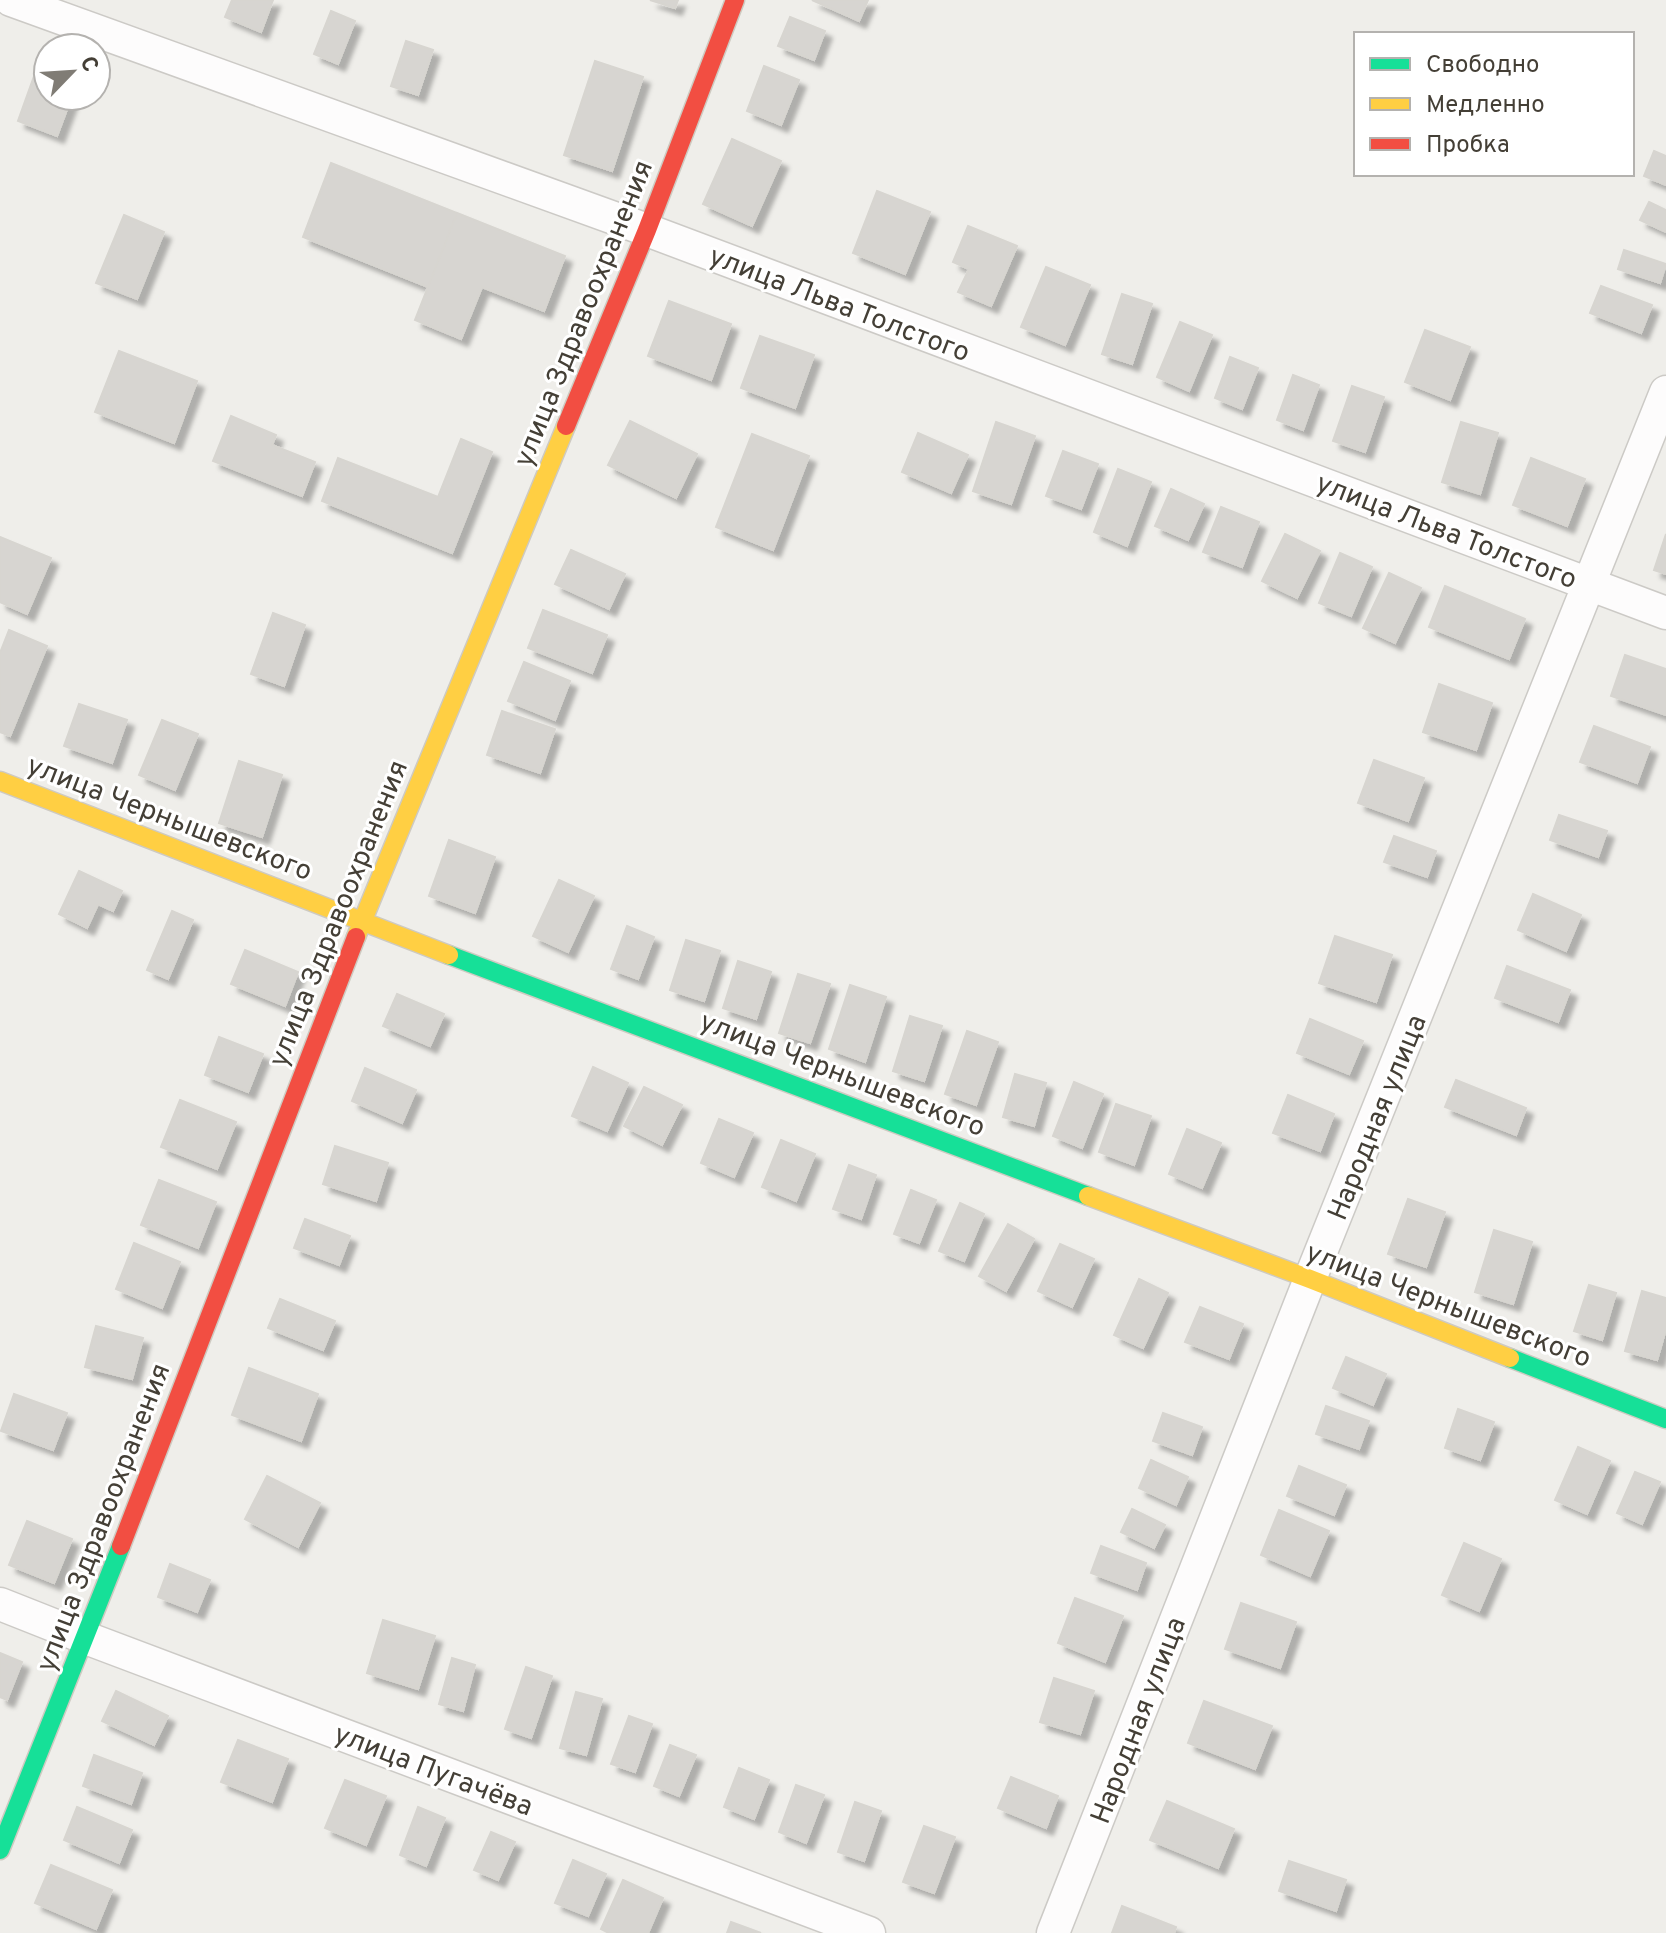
<svg xmlns="http://www.w3.org/2000/svg" width="1666" height="1933" font-family="Overpass,sans-serif">
<style>
.building{fill:#d7d5d1;stroke:#d7d5d0;stroke-width:2;filter:url(#shadow)}
.lines{fill:none;stroke-linecap:round;stroke-linejoin:round}
.street-casing{stroke:#cccac6;stroke-width:35}
.fast-casing{stroke:#cecac1;stroke-width:21}
.slow-casing{stroke:#cecac1;stroke-width:21}
.jam-casing{stroke:#cecac1;stroke-width:21}
.street{stroke:#fdfcfc;stroke-width:32}
.fast{stroke:#16e098;stroke-width:18}
.slow{stroke:#ffcf43;stroke-width:18}
.jam{stroke:#f24e42;stroke-width:18}
.labels{text-anchor:middle;stroke-width:6;stroke-linejoin:round;paint-order:stroke}
.street-label{font-size:28px;fill:#443f36;stroke:#fff}
</style>
<defs>
<filter id="shadow"><feDropShadow dx="7" dy="7" stdDeviation="2" flood-color="#0004"/></filter>
</defs>
<rect width="100%" height="100%" fill="#efeeea"/>
<path class="building" d="M 232,0 L 273,0 L 261,32 L 225,17 Z
M 650,0 L 678,0 L 675,8 Z
M 812,0 L 868,0 L 859,21 Z
M 331,11 L 355,21 L 338,64 L 314,54 Z
M 790,17 L 825,31 L 814,60 L 778,46 Z
M 406,41 L 433,50 L 418,95 L 391,86 Z
M 595,61 L 643,77 L 612,171 L 564,155 Z
M 38,65 L 48,69 L 48,96 L 72,96 L 57,136 L 18,121 Z
M 764,66 L 799,80 L 781,125 L 747,111 Z
M 732,139 L 781,161 L 752,226 L 703,204 Z
M 1654,151 L 1666,156 L 1666,185 L 1644,176 Z
M 331,163 L 457,213 L 428,287 L 303,237 Z
M 877,191 L 930,212 L 905,274 L 853,253 Z
M 1649,202 L 1666,210 L 1666,232 L 1640,220 Z
M 457,213 L 565,256 L 544,311 L 482,287 L 461,339 L 415,320 Z
M 124,215 L 164,232 L 137,299 L 96,283 Z
M 968,226 L 1017,246 L 991,306 L 958,292 L 969,269 L 953,262 Z
M 1624,250 L 1666,264 L 1660,283 L 1618,269 Z
M 1046,267 L 1090,285 L 1065,345 L 1021,327 Z
M 1601,286 L 1652,305 L 1641,333 L 1590,313 Z
M 1122,294 L 1152,304 L 1132,364 L 1102,354 Z
M 669,301 L 731,324 L 711,380 L 648,356 Z
M 1180,322 L 1212,335 L 1189,391 L 1157,377 Z
M 1425,330 L 1470,347 L 1450,400 L 1405,382 Z
M 760,336 L 814,355 L 795,408 L 741,388 Z
M 119,351 L 197,381 L 174,443 L 95,412 Z
M 1230,357 L 1258,368 L 1242,409 L 1215,398 Z
M 1293,375 L 1319,385 L 1303,430 L 1277,420 Z
M 1352,386 L 1384,397 L 1365,452 L 1333,441 Z
M 231,416 L 276,435 L 272,445 L 315,462 L 302,496 L 213,461 Z
M 630,421 L 697,454 L 676,498 L 608,465 Z
M 996,422 L 1035,436 L 1011,504 L 973,491 Z
M 1461,422 L 1498,433 L 1480,494 L 1442,482 Z
M 918,433 L 968,455 L 951,493 L 902,472 Z
M 752,434 L 809,456 L 773,550 L 716,527 Z
M 461,439 L 492,452 L 452,553 L 322,501 L 338,458 L 438,497 Z
M 1063,451 L 1098,464 L 1081,509 L 1046,496 Z
M 1531,458 L 1585,479 L 1567,526 L 1513,505 Z
M 1118,469 L 1151,482 L 1127,546 L 1094,532 Z
M 1171,489 L 1204,504 L 1188,540 L 1155,526 Z
M 1221,507 L 1259,522 L 1242,567 L 1203,552 Z
M 1285,534 L 1320,551 L 1297,598 L 1262,581 Z
M 1666,534 L 1666,574 L 1654,570 Z
M 0,537 L 51,558 L 27,614 L 0,602 Z
M 571,550 L 625,574 L 609,609 L 555,584 Z
M 1340,553 L 1372,567 L 1351,616 L 1319,603 Z
M 1389,573 L 1421,588 L 1395,643 L 1363,628 Z
M 1445,586 L 1525,619 L 1509,659 L 1429,627 Z
M 543,610 L 607,635 L 592,673 L 528,648 Z
M 273,613 L 305,625 L 284,686 L 251,674 Z
M 9,630 L 47,646 L 10,736 L 0,732 L 0,653 Z
M 1625,655 L 1666,669 L 1666,715 L 1611,696 Z
M 524,662 L 570,681 L 555,720 L 508,701 Z
M 1439,684 L 1492,703 L 1476,750 L 1423,732 Z
M 79,704 L 127,720 L 112,763 L 64,746 Z
M 502,711 L 555,729 L 540,773 L 487,755 Z
M 162,720 L 198,734 L 175,790 L 139,775 Z
M 1594,726 L 1650,747 L 1637,783 L 1580,762 Z
M 1374,760 L 1424,778 L 1408,821 L 1358,803 Z
M 239,761 L 282,775 L 262,837 L 219,823 Z
M 1559,815 L 1607,831 L 1598,857 L 1550,840 Z
M 1394,836 L 1436,851 L 1427,877 L 1384,862 Z
M 449,840 L 495,857 L 475,913 L 429,896 Z
M 79,871 L 122,891 L 113,911 L 98,904 L 87,928 L 59,914 Z
M 559,880 L 594,896 L 568,952 L 533,936 Z
M 1533,894 L 1581,915 L 1566,951 L 1518,930 Z
M 172,911 L 193,920 L 168,979 L 147,970 Z
M 627,926 L 654,937 L 638,979 L 611,969 Z
M 1335,936 L 1392,955 L 1376,1002 L 1319,983 Z
M 686,940 L 720,951 L 704,1001 L 670,990 Z
M 245,950 L 298,972 L 285,1006 L 231,984 Z
M 738,961 L 771,972 L 756,1019 L 723,1008 Z
M 1507,966 L 1570,990 L 1558,1022 L 1495,998 Z
M 798,974 L 830,984 L 810,1043 L 779,1033 Z
M 850,985 L 886,997 L 865,1062 L 829,1049 Z
M 397,994 L 444,1014 L 430,1046 L 383,1026 Z
M 910,1016 L 942,1026 L 924,1081 L 893,1071 Z
M 1310,1019 L 1363,1041 L 1349,1074 L 1297,1053 Z
M 967,1031 L 998,1042 L 976,1105 L 945,1094 Z
M 219,1037 L 263,1054 L 248,1092 L 205,1075 Z
M 593,1067 L 628,1083 L 607,1131 L 572,1116 Z
M 365,1068 L 416,1090 L 402,1123 L 352,1101 Z
M 1015,1074 L 1046,1083 L 1034,1126 L 1003,1117 Z
M 1456,1080 L 1526,1108 L 1516,1135 L 1445,1107 Z
M 1074,1082 L 1103,1094 L 1082,1148 L 1053,1136 Z
M 644,1087 L 682,1105 L 662,1145 L 624,1126 Z
M 1288,1095 L 1334,1114 L 1320,1151 L 1273,1133 Z
M 180,1100 L 236,1122 L 217,1169 L 161,1147 Z
M 1116,1104 L 1151,1116 L 1134,1165 L 1099,1152 Z
M 719,1119 L 753,1133 L 734,1177 L 701,1163 Z
M 1187,1129 L 1221,1143 L 1202,1188 L 1169,1174 Z
M 781,1140 L 815,1154 L 796,1201 L 762,1187 Z
M 335,1146 L 388,1163 L 376,1201 L 323,1184 Z
M 849,1165 L 876,1175 L 861,1219 L 833,1209 Z
M 159,1180 L 216,1202 L 198,1248 L 141,1225 Z
M 911,1190 L 936,1200 L 919,1243 L 894,1234 Z
M 1408,1199 L 1445,1212 L 1426,1267 L 1388,1254 Z
M 960,1203 L 984,1214 L 964,1261 L 939,1251 Z
M 305,1219 L 350,1236 L 339,1265 L 294,1248 Z
M 1008,1224 L 1034,1239 L 1006,1291 L 979,1276 Z
M 1494,1230 L 1532,1242 L 1513,1304 L 1475,1292 Z
M 134,1243 L 180,1262 L 162,1308 L 116,1289 Z
M 1060,1244 L 1094,1259 L 1072,1307 L 1038,1291 Z
M 1139,1279 L 1168,1293 L 1143,1348 L 1114,1335 Z
M 1589,1285 L 1616,1293 L 1602,1340 L 1574,1331 Z
M 1642,1291 L 1666,1298 L 1666,1329 L 1657,1360 L 1625,1351 Z
M 280,1299 L 335,1321 L 323,1350 L 268,1328 Z
M 1200,1307 L 1243,1324 L 1229,1359 L 1185,1342 Z
M 96,1326 L 143,1338 L 132,1379 L 85,1367 Z
M 1346,1357 L 1386,1374 L 1373,1405 L 1333,1388 Z
M 249,1368 L 318,1394 L 301,1441 L 232,1415 Z
M 14,1394 L 67,1413 L 53,1450 L 1,1431 Z
M 1326,1406 L 1369,1421 L 1359,1449 L 1316,1434 Z
M 1458,1409 L 1494,1422 L 1480,1460 L 1445,1448 Z
M 1163,1413 L 1202,1427 L 1192,1455 L 1153,1441 Z
M 1578,1447 L 1610,1461 L 1587,1514 L 1555,1500 Z
M 1151,1460 L 1188,1477 L 1176,1505 L 1139,1488 Z
M 1299,1466 L 1346,1485 L 1334,1515 L 1287,1496 Z
M 1635,1472 L 1660,1482 L 1642,1524 L 1617,1513 Z
M 267,1476 L 320,1503 L 298,1547 L 245,1519 Z
M 1132,1509 L 1165,1525 L 1154,1548 L 1121,1532 Z
M 1279,1510 L 1329,1531 L 1310,1576 L 1261,1555 Z
M 27,1521 L 72,1539 L 54,1583 L 9,1565 Z
M 1464,1543 L 1501,1559 L 1479,1611 L 1442,1595 Z
M 1101,1546 L 1146,1563 L 1137,1590 L 1091,1573 Z
M 170,1564 L 210,1580 L 197,1612 L 158,1597 Z
M 1075,1598 L 1123,1616 L 1105,1662 L 1058,1643 Z
M 1241,1603 L 1296,1622 L 1280,1668 L 1225,1649 Z
M 383,1620 L 435,1636 L 418,1689 L 367,1673 Z
M 0,1653 L 22,1662 L 7,1700 L 0,1697 Z
M 452,1658 L 475,1665 L 463,1711 L 439,1704 Z
M 526,1667 L 552,1676 L 531,1738 L 505,1729 Z
M 1054,1678 L 1094,1691 L 1080,1734 L 1040,1722 Z
M 116,1691 L 168,1716 L 154,1745 L 102,1721 Z
M 576,1692 L 602,1699 L 586,1755 L 560,1748 Z
M 1204,1701 L 1272,1726 L 1255,1769 L 1188,1743 Z
M 629,1716 L 652,1724 L 635,1772 L 611,1764 Z
M 238,1740 L 288,1759 L 272,1802 L 221,1782 Z
M 670,1745 L 696,1755 L 679,1796 L 654,1786 Z
M 94,1755 L 142,1773 L 131,1804 L 83,1786 Z
M 739,1768 L 769,1780 L 754,1819 L 724,1807 Z
M 1011,1777 L 1058,1796 L 1046,1828 L 998,1808 Z
M 345,1780 L 386,1796 L 366,1845 L 325,1828 Z
M 796,1785 L 824,1795 L 806,1843 L 779,1832 Z
M 1167,1801 L 1234,1829 L 1218,1868 L 1150,1840 Z
M 855,1802 L 881,1811 L 864,1861 L 838,1852 Z
M 77,1807 L 132,1830 L 119,1863 L 64,1840 Z
M 418,1807 L 445,1818 L 426,1866 L 400,1855 Z
M 924,1826 L 955,1837 L 934,1893 L 903,1882 Z
M 491,1832 L 515,1842 L 498,1880 L 474,1870 Z
M 573,1860 L 606,1874 L 588,1916 L 555,1903 Z
M 1289,1861 L 1346,1880 L 1336,1911 L 1279,1891 Z
M 51,1865 L 112,1890 L 96,1929 L 35,1903 Z
M 623,1880 L 663,1898 L 648,1933 L 609,1933 L 601,1929 Z
M 1122,1906 L 1176,1927 L 1174,1933 L 1112,1933 Z
M 731,1922 L 761,1933 L 727,1933 Z"/>
<g class="lines">
<g class="street-casing">
<path id="street" d="M 11,0 L 647,230 L 1666,613
M 0,1604 L 86,1638 L 869,1933
M 1053,1933 L 1310,1279 L 1666,392"/>
</g>
<g class="fast-casing">
<path id="fast" d="M 449,955 L 1088,1196
M 1510,1358 L 1666,1419
M 0,1850 L 121,1546"/>
</g>
<g class="slow-casing">
<path id="slow" d="M 0,781 L 449,955
M 356,937 L 566,426
M 1088,1196 L 1310,1279 L 1510,1358"/>
</g>
<g class="jam-casing">
<path id="jam" d="M 566,426 L 647,230 L 735,0
M 121,1546 L 356,937"/>
</g>
<use href="#street" class="street"/>
<use href="#fast" class="fast"/>
<use href="#slow" class="slow"/>
<use href="#jam" class="jam"/>
</g>
<g class="labels">
<g class="street-label">
<text transform="translate(840 303) rotate(21)" y="10">улица Льва Толстого</text>
<text transform="translate(582 313) rotate(-68)" y="10">улица Здравоохранения</text>
<text transform="translate(1447 530) rotate(21)" y="10">улица Льва Толстого</text>
<text transform="translate(170 817) rotate(21)" y="10">улица Чернышевского</text>
<text transform="translate(337 913) rotate(-68)" y="10">улица Здравоохранения</text>
<text transform="translate(843 1073) rotate(21)" y="10">улица Чернышевского</text>
<text transform="translate(1376 1117) rotate(-68)" y="10">Народная улица</text>
<text transform="translate(1449 1304) rotate(21)" y="10">улица Чернышевского</text>
<text transform="translate(102 1517) rotate(-69)" y="10">улица Здравоохранения</text>
<text transform="translate(1137 1720) rotate(-69)" y="10">Народная улица</text>
<text transform="translate(434 1769) rotate(21)" y="10">улица Пугачёва</text>
</g>
</g>
<rect x="1354" y="32" width="280" height="144" fill="#ffffff" stroke="#b4b2af" stroke-width="2"/>
<rect x="1370" y="58" width="40" height="12" fill="#16e098" stroke="#b4b2af" stroke-width="2"/>
<text x="1426" y="72" font-size="24" fill="#443f36">Свободно</text>
<rect x="1370" y="98" width="40" height="12" fill="#ffcf43" stroke="#b4b2af" stroke-width="2"/>
<text x="1426" y="112" font-size="24" fill="#443f36">Медленно</text>
<rect x="1370" y="138" width="40" height="12" fill="#f24e42" stroke="#b4b2af" stroke-width="2"/>
<text x="1426" y="152" font-size="24" fill="#443f36">Пробка</text>
<g transform="translate(72 72) rotate(65)"><circle r="38" fill="#ffffff" stroke="#b4b2af" stroke-width="2"/>
<path d="M0-6L14 30L0 20L-14 30Z" fill="#807c75"/>
<text y="-12" font-size="22" font-weight="bold" text-anchor="middle" fill="#443f36">С</text>
</g>
</svg>
